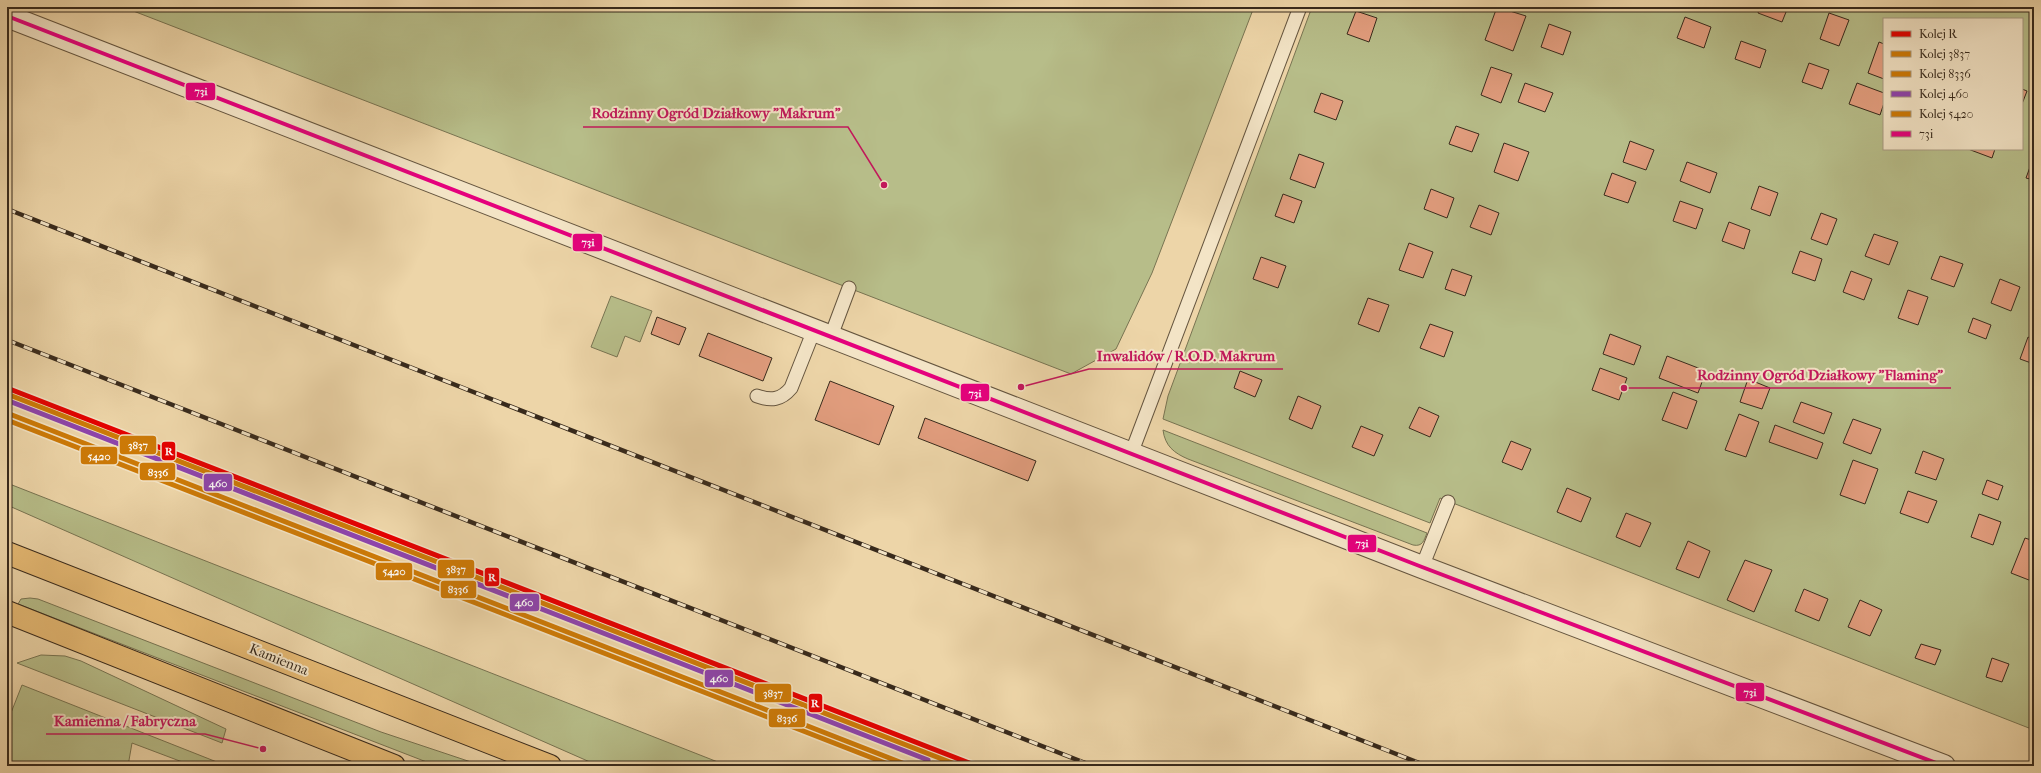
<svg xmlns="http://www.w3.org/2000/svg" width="2041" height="773" font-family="'IM FELL French Canon',serif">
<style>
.green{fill:#b7bd89;stroke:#787452;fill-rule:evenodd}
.building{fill:#e39e7f;stroke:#382a1c}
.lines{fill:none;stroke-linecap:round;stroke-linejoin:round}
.service-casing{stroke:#65553f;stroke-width:15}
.tertiary-casing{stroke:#65553f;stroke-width:24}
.primary-casing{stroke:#382a1c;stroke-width:24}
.service{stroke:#f3e4c6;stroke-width:13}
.tertiary{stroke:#f3e4c6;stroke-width:22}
.primary{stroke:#e6ba74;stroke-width:22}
.rail-casing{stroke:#382a1c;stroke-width:4.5}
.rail{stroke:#f3e4c6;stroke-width:3;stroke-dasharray:9;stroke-linecap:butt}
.bus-1-casing{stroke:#f3e4c6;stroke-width:7}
.bus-1{stroke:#e5007d;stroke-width:4}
.rail-1-casing{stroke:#f3e4c6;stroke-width:8}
.rail-2-casing{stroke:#f3e4c6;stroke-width:8}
.rail-3-casing{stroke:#f3e4c6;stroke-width:8}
.rail-4-casing{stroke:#f3e4c6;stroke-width:8}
.rail-5-casing{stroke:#f3e4c6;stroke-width:8}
.rail-1{stroke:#e50000;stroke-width:5}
.rail-2{stroke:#cd7a07;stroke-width:5}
.rail-3{stroke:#cd7a07;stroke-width:5}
.rail-4{stroke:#8e44ad;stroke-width:5}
.rail-5{stroke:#cd7a07;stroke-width:5}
.labels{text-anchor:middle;stroke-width:4;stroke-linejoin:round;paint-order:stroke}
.street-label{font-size:14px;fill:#382a1c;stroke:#f3e4c6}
.leader{fill:none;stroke:#c2185b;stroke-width:1.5}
.callout-dot{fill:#c2185b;stroke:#f3e4c6;stroke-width:1.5}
.callout-label{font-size:15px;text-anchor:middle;font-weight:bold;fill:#c2185b;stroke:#f3e4c6;stroke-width:4;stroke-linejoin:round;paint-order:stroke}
.line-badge{stroke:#f3e4c6;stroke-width:1.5}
.badge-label{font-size:11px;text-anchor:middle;font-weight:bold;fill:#fff}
</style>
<rect width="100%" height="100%" fill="#edd5a8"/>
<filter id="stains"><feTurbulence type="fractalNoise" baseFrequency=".005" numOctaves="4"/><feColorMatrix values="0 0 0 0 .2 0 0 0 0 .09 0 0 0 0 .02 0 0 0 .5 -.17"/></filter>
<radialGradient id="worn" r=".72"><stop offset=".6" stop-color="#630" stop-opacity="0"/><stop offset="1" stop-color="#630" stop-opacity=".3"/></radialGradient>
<path class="green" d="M 123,7 L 1254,7 L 1152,273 L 1116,349 L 1071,374 Z
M 1312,7 L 2034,7 L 2034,730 L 1440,498 L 1430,523 L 1163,419 L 1168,396 ZM 1884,19 L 2022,19 L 2022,149 L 1884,149 Z
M 611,296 L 652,311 L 640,342 L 625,336 L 617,357 L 591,347 Z
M 1163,430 L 1427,533 C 1424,540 1423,547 1413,545 L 1188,459 C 1174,453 1165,446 1163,430 Z
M 7,483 L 728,766 L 599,766 L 7,505 Z
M 30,598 L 38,599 L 381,732 L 483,766 L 437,766 L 18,604 L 21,599 Z
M 41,655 L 65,656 L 81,661 L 226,729 L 222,743 L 17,663 Z
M 22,685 L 227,766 L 193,766 L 132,743 L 128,766 L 7,766 L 7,723 Z"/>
<path class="building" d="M 1497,7 L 1526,16 L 1513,51 L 1485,40 Z
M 1760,7 L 1788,7 L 1782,22 L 1758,13 Z
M 1356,11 L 1377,18 L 1369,42 L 1347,34 Z
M 1829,13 L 1849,20 L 1839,46 L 1820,39 Z
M 1685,17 L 1711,27 L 1704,48 L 1677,38 Z
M 1549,24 L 1571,32 L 1563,55 L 1541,47 Z
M 1741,41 L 1766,50 L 1760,68 L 1735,59 Z
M 1879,42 L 1884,44 L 1884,79 L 1868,73 Z
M 1809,63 L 1829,70 L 1822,89 L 1802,82 Z
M 1491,67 L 1512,74 L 1501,103 L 1481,95 Z
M 1525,83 L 1553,93 L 1545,112 L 1518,102 Z
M 1857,83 L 1884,93 L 1884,103 L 1880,115 L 1849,104 Z
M 2022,89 L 2027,91 L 2022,104 Z
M 1321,93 L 1343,101 L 1336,120 L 1314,112 Z
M 1456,126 L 1479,134 L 1472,152 L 1449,144 Z
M 1630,141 L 1654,150 L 1646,170 L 1623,162 Z
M 1504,143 L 1529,152 L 1518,181 L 1494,172 Z
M 1968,149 L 1995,149 L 1992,158 Z
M 1299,154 L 1324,163 L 1315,188 L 1290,179 Z
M 2034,156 L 2034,180 L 2026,178 Z
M 1687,162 L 1717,173 L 1710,193 L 1680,181 Z
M 1612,173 L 1636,182 L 1628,203 L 1604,195 Z
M 1759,186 L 1778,193 L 1770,216 L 1751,209 Z
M 1431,189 L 1454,198 L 1447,218 L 1424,209 Z
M 1283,194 L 1302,201 L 1294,223 L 1275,216 Z
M 1680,201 L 1703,209 L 1696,229 L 1673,221 Z
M 1479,205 L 1499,213 L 1491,235 L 1470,227 Z
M 1821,213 L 1837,219 L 1827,245 L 1811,239 Z
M 1729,222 L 1750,230 L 1744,249 L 1722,241 Z
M 1874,234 L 1898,242 L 1889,265 L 1865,256 Z
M 1409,243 L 1433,252 L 1423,278 L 1399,270 Z
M 1800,251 L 1822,259 L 1815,281 L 1792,273 Z
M 1940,256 L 1963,264 L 1954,287 L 1931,279 Z
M 1261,257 L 1286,266 L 1278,288 L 1253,279 Z
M 1452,269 L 1472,276 L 1465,296 L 1445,289 Z
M 1851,271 L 1872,279 L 1864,300 L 1843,292 Z
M 2000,279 L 2020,287 L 2011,311 L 1991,303 Z
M 1908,290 L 1928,297 L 1918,325 L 1898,318 Z
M 1368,298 L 1389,305 L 1379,332 L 1358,324 Z
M 657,317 L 686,328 L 679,345 L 651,334 Z
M 1973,318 L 1991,325 L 1986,339 L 1968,332 Z
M 1430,324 L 1453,332 L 1444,357 L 1420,348 Z
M 708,333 L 772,358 L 763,381 L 699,356 Z
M 1610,334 L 1641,346 L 1634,365 L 1603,354 Z
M 2028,337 L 2034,340 L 2034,364 L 2020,359 Z
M 1667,356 L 1706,371 L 1698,393 L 1659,378 Z
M 1600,368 L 1627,378 L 1619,400 L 1592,390 Z
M 1240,371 L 1262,380 L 1255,397 L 1234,388 Z
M 1748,379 L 1770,388 L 1762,409 L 1740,402 Z
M 830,381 L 894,406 L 879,445 L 815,420 Z
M 1673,392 L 1697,401 L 1687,429 L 1662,420 Z
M 1298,396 L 1321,406 L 1312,429 L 1289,419 Z
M 1801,402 L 1832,413 L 1824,434 L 1793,422 Z
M 1419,407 L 1439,416 L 1430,437 L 1409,428 Z
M 1739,414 L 1759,422 L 1746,457 L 1725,450 Z
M 925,418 L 1036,461 L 1028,481 L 918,438 Z
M 1853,419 L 1881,429 L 1871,454 L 1843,443 Z
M 1775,425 L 1823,443 L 1817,459 L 1769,442 Z
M 1361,426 L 1383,435 L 1374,456 L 1352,447 Z
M 1511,441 L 1531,449 L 1522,470 L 1502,462 Z
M 1923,451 L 1944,459 L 1936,480 L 1915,473 Z
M 1853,460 L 1878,469 L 1865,504 L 1840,495 Z
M 1987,480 L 2003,486 L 1998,500 L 1982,494 Z
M 1567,488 L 1591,498 L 1581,522 L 1557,512 Z
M 1908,491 L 1937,501 L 1928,523 L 1900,513 Z
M 1626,513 L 1651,523 L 1640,547 L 1616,537 Z
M 1979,514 L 2001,522 L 1993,545 L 1971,537 Z
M 2025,538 L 2034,541 L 2034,582 L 2011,573 Z
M 1688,541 L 1710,551 L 1699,578 L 1676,569 Z
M 1745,560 L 1772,570 L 1754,612 L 1727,600 Z
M 1804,589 L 1828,599 L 1819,621 L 1795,611 Z
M 1860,600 L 1882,610 L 1870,636 L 1848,627 Z
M 1921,644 L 1941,650 L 1935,665 L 1915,658 Z
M 1992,658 L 2009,664 L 2002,682 L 1986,677 Z"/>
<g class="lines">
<g class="service-casing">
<path id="service" d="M 831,336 L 849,288
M 757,396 C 771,401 781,400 791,388 L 814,330
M 1131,454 L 1300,7
M 1422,567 L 1448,502"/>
</g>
<g class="tertiary-casing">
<path id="tertiary" d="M 7,16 L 1422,567 L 1944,766"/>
</g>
<g class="primary-casing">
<path id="primary" d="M 7,553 L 550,766
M 7,612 L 394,766"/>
</g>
<use href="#service" class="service"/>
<use href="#tertiary" class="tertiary"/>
<use href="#primary" class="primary"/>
<g class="rail-casing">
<path id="rail" d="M 7,209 L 1427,766
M 7,340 L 1093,766"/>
</g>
<use href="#rail" class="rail"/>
<g class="bus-1-casing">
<path id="bus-1" d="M 7,16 L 1422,567 L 1944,766"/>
</g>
<use href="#bus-1" class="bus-1"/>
<g class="rail-1-casing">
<path id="rail-1" d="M 7,388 L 977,766"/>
</g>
<g class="rail-2-casing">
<path id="rail-2" d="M 7,394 L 960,766"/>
</g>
<g class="rail-3-casing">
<path id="rail-3" d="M 7,413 L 910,766"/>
</g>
<g class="rail-4-casing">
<path id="rail-4" d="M 9,401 L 928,760"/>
</g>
<g class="rail-5-casing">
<path id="rail-5" d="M 7,420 L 893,766"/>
</g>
<use href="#rail-1" class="rail-1"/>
<use href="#rail-2" class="rail-2"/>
<use href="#rail-3" class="rail-3"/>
<use href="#rail-4" class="rail-4"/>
<use href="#rail-5" class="rail-5"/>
</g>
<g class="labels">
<g class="street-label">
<text transform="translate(279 659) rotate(22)" y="5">Kamienna</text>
</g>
</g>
<path class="leader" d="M884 185L848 127H583M1021 387L1089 369H1283M1624 388L1689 388H1951M263 749L205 734H46"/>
<g class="callout-dot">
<circle cx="884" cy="185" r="4"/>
<circle cx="1021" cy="387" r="4"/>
<circle cx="1624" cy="388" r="4"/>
<circle cx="263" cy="749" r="4"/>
</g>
<g class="callout-label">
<text x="716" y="118">Rodzinny Ogród Działkowy "Makrum"</text>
<text x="1186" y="361">Inwalidów / R.O.D. Makrum</text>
<text x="1820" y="380">Rodzinny Ogród Działkowy "Flaming"</text>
<text x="125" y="726">Kamienna / Fabryczna</text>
</g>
<g class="line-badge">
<rect x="185" y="82" width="31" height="19" rx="4" fill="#e5007d"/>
<rect x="572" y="233" width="31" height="19" rx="4" fill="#e5007d"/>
<rect x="960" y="383" width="30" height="19" rx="4" fill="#e5007d"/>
<rect x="119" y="435" width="38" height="20" rx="4" fill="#cd7a07"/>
<rect x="161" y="441" width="15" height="20" rx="4" fill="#e50000"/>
<rect x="80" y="446" width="38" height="19" rx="4" fill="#cd7a07"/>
<rect x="139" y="462" width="37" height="19" rx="4" fill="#cd7a07"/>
<rect x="203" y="473" width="30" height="19" rx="4" fill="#8e44ad"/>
<rect x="1347" y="534" width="30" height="19" rx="4" fill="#e5007d"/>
<rect x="437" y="559" width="38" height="20" rx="4" fill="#cd7a07"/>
<rect x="375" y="562" width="38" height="19" rx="4" fill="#cd7a07"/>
<rect x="484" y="567" width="16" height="20" rx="4" fill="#e50000"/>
<rect x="440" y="580" width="37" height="19" rx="4" fill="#cd7a07"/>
<rect x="509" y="593" width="31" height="19" rx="4" fill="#8e44ad"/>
<rect x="704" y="669" width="30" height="19" rx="4" fill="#8e44ad"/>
<rect x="1735" y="682" width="30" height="20" rx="4" fill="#e5007d"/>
<rect x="754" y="683" width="38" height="20" rx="4" fill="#cd7a07"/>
<rect x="808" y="693" width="15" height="20" rx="4" fill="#e50000"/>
<rect x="768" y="708" width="38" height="20" rx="4" fill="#cd7a07"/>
</g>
<g class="badge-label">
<text x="201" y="95">73i</text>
<text x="588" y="246">73i</text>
<text x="975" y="397">73i</text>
<text x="138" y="449">3837</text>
<text x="169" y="455">R</text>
<text x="99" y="460">5420</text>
<text x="158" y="476">8336</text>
<text x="218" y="487">460</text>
<text x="1362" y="547">73i</text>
<text x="456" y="573">3837</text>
<text x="394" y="575">5420</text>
<text x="492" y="581">R</text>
<text x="458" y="593">8336</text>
<text x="524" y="606">460</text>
<text x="719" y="682">460</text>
<text x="1750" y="696">73i</text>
<text x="773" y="697">3837</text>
<text x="815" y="707">R</text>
<text x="787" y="722">8336</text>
</g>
<rect width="2041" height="773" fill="none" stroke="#edd5a8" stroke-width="24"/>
<rect x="8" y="8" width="2025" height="757" fill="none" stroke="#382a1c" stroke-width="2"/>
<rect x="12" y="12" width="2017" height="749" fill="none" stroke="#382a1c"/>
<rect x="1883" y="18" width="140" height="132" fill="#f3e4c6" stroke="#a89a82"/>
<rect x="1891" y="31" width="20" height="6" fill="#e50000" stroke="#a89a82"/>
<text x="1919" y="38" font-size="12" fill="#382a1c">Kolej R</text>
<rect x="1891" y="51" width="20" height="6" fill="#cd7a07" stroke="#a89a82"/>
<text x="1919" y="58" font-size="12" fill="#382a1c">Kolej 3837</text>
<rect x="1891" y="71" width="20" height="6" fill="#cd7a07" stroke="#a89a82"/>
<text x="1919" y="78" font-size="12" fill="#382a1c">Kolej 8336</text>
<rect x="1891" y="91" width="20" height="6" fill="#8e44ad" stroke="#a89a82"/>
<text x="1919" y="98" font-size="12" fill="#382a1c">Kolej 460</text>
<rect x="1891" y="111" width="20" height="6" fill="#cd7a07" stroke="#a89a82"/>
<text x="1919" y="118" font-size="12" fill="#382a1c">Kolej 5420</text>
<rect x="1891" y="131" width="20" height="6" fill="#e5007d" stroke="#a89a82"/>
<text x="1919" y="138" font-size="12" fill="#382a1c">73i</text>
<rect width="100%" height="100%" filter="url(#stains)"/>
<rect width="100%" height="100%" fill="url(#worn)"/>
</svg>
